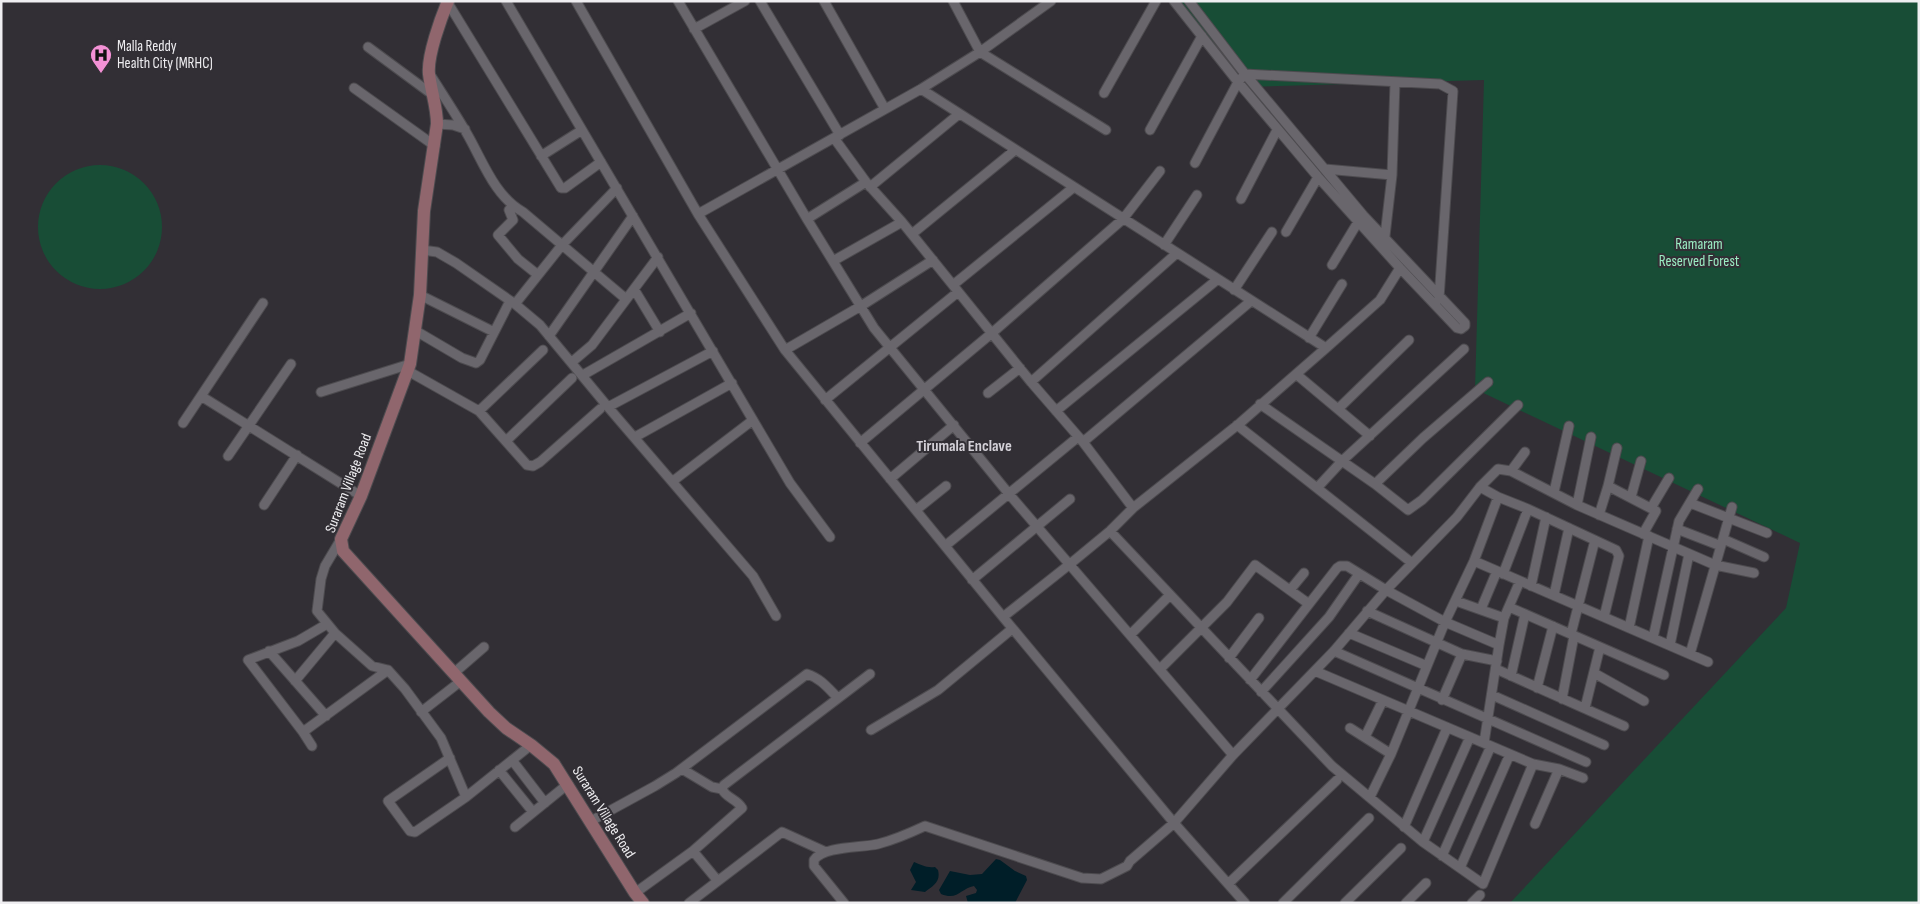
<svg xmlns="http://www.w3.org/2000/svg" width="1920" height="904" font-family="'Sofia Sans Condensed',sans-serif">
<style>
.green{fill:#184d36}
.water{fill:#001e28}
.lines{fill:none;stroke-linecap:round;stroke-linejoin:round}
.street-casing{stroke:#4d4b4f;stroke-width:11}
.secondary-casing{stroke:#4d4b4f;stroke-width:14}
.street{stroke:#69666c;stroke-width:9}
.secondary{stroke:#90666d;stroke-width:12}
.labels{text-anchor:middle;stroke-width:4;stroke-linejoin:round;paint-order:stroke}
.poi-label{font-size:15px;fill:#efeef1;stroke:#322f35;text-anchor:start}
.park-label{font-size:15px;fill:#9bedc3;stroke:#322f35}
.street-label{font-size:15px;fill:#efeef1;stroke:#322f35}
.neighbourhood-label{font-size:16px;font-weight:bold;fill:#d3d0d7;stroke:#322f35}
</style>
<rect width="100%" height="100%" fill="#322f35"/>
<path class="green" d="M 1178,1 L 1919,1 L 1919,903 L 1510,903 L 1786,608 L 1800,543 L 1475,389 L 1484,80 L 1242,87 Z
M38 227a62 62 0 1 1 124 0a62 62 0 1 1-124 0Z"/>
<path class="water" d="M 996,859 L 1000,860 L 1015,871 L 1026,876 L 1027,880 L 1015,903 L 968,903 L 966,896 L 976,893 L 977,890 L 974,886 C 961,888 958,901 941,894 L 939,890 L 950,871 L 970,875 L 982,874 Z
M 914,862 C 922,865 926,868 935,867 L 938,870 C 941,882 933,886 925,892 L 911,890 L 916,882 L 910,870 Z"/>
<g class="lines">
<g class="street-casing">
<path id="street" d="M 506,1 L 790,483 L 830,537
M 576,1 L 698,214 L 785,350 L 1003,617 L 1174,823 L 1245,903
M 678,1 L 807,219 L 874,328 L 1009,494 L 1233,755
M 760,1 L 840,135
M 824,1 L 885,109
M 953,1 L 980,52 L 1106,130
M 1174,1 L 1238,82 L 1318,177 L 1400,268 L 1457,328 L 1461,329 L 1465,326 L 1465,323 L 1363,215 L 1245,74 L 1189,1
M 448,3 L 561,188 L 565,188 L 601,162
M 694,29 L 745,1
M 368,47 L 433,95
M 431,76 C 443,95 455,113 466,132 C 482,159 494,196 523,212 L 626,299
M 354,88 L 435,146
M 921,89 L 1326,348
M 1104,93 L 1156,1
M 437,124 L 453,125 L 465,129
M 1150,130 L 1202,36
M 834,138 L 866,182 L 902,222 L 1031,382 L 1083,442 L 1133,508
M 541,156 L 582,130
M 1195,163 L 1238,82 L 1245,74 L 1440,84 L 1453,91 L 1439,299
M 1325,169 L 1392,175
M 870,187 L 959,114
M 1241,199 L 1277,130
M 513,206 L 509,210 L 513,220 L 498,235 L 518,259 L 538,275
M 698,214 L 921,89 L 980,52 L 1051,1
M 807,219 L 866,182
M 1286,232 L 1318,177
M 912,234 L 1015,150
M 1385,236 L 1392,175 L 1395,82
M 1164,245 L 1197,195
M 422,250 L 437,252 L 456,263 L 515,304 L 540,325 L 608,407 L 753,576 L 776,616
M 833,261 L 902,222
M 1332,265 L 1358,222
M 953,285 L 1074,187
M 634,289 L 660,332
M 1234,290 L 1272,232
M 420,295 L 494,332
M 515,304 L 562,245 L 617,188
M 416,331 L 462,358 L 476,363 L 480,360 L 510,301
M 549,336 L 633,216
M 1309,338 L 1342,284
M 785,350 L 861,306 L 933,260
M 572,362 L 592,345 L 658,257
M 408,371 L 479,411 L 527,465 L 533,466 L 540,462 L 600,409
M 1296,374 L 1370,436
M 583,375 L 691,313
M 1031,382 L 1177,253
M 321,392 L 410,364
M 988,393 L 1020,368
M 201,396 L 361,496
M 825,400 L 958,292
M 1260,404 L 1375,484 L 1408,510 L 1422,500 L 1518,405
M 608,407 L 713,351
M 1338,409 L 1409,340
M 479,411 L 543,350
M 1056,411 L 1218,279
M 183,423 L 263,303
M 1237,425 L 1412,563
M 635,437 L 732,383
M 506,441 L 572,378
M 1083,442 L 1251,301
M 860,443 L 992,333 L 1123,219 L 1160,171
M 228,456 L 291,364
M 1511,471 L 1577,505 L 1715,565 L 1754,573
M 890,479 L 954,425
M 673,481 L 753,420
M 1375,484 L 1423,438 L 1488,382
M 1608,486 L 1656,511 L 1643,534
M 1317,488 L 1342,461 L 1464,349
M 1554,492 L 1569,426
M 1498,497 L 1528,509 L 1616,550 L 1619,556 L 1604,617
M 1631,497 L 1641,461
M 1690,503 L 1767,533
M 264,505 L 297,455
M 1577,505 L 1591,437
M 1651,508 L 1669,478
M 916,510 L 946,486
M 1599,515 L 1608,486 L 1617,448
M 1677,529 L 1721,546
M 1110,531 L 1332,766 L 1423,842 L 1483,884 L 1533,764
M 341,539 L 325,566 L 321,579 L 317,611 L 335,633 L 372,666 L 388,670 L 405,689 L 441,738 L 466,797
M 1723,539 L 1764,557
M 945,546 L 1078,437
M 1474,561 L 1708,662
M 1503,574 L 1528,509
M 972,580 L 1070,499
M 1531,586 L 1546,517
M 1290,590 L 1304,573
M 1554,595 L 1569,528
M 1456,601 L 1504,618
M 1509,607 L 1664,675
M 1481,609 L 1497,571
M 1367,611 L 1462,654 L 1497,661
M 1003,617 L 1070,564 L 1110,531 L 1133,508 L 1240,423 L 1326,348 L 1380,300 L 1400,268
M 327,624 L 298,641 L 248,660 L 303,732 L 388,670
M 1629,628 L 1649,536
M 1349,633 L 1427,666
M 1571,634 L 1595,540
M 1130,635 L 1170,595
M 1653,638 L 1679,521 L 1698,489
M 1499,645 L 1504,618 L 1520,581
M 1670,645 L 1689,554
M 269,651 L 326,716
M 1334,651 L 1586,762
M 1690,654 L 1732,507
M 1229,658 L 1259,618
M 1160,669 L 1227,602 L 1255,565 L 1309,604
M 1496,669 L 1624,726
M 1315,671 L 1533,764 L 1559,769 L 1535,824
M 454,673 L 484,647
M 1594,673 L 1644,701
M 1511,676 L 1525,614
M 1250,680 L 1337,568 L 1340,566 L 1347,566 L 1386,590 L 1445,622 L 1499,645 L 1484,743
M 295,681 L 335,633
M 1537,688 L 1553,626
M 1261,692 L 1329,617 L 1359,574
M 1492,695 L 1604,745
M 1562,699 L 1574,636
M 1442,700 L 1462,654
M 1585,708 L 1600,647
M 421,712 L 461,681
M 1350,728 L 1391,754
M 871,730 L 938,690 L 1012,629
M 303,732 L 312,746
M 1365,737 L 1383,700
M 450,758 L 388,801 L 410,831 L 415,832 L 466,797 L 531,745
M 512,760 L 545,803
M 682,769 L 712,787 L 722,789
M 1559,769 L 1583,778
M 499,770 L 533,812
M 1370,797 L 1391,754 L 1445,622 L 1474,561 L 1498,497 L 1480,487 L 1498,469 L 1511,471 L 1525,452
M 591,821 L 655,786 L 676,773 L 807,674 C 820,678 828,688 838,698
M 515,827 L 568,784
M 1404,827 L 1447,728
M 1423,842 L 1470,737
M 693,851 L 717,880
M 1442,856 L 1491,746
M 1460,868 L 1510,754
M 1228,884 L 1337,780
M 635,893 L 693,851 L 742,808 C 737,799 726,798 722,789 L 724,785 L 870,674
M 689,903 L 782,832 L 826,852
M 844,903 L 814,866 L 814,860 C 824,846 861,848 878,844 C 894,840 910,833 925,826 L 1082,878 L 1101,879 L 1127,866 L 1130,861 L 1174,823 L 1233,755 L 1334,651 L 1386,590 L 1457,517 L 1480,487
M 1283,903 L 1369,818
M 1345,903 L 1401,848
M 1406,903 L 1426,883
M 1472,903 L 1480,895"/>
</g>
<g class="secondary-casing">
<path id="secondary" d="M 448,1 C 441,18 427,56 429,74 C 431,91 437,107 437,124 L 424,211 L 420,295 L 410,364 L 361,496 L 341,539 L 343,551 L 489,712 L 506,728 L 531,745 L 554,764 L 635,893 L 643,903"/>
</g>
<use href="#street" class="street"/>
<use href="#secondary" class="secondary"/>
</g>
<defs>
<g id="hospital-pin" transform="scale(1.125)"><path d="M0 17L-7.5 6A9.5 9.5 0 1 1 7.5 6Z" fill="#f391d5" stroke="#322f35"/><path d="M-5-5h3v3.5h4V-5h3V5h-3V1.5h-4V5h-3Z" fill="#111"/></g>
</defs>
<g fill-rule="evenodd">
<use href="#hospital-pin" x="101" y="55"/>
</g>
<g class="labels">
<g class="poi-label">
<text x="117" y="51">Malla Reddy<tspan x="117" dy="17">Health City (MRHC)</tspan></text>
</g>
<g class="park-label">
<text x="1699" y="249">Ramaram<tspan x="1699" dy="17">Reserved Forest</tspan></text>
</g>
<g class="street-label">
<text transform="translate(348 483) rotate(-69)" y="5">Suraram Village Road</text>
<text transform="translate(604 812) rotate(58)" y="5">Suraram Village Road</text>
</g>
<g class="neighbourhood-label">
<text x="964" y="451">Tirumala Enclave</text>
</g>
</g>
<rect width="1920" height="904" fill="none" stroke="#efeef1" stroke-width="5"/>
</svg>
